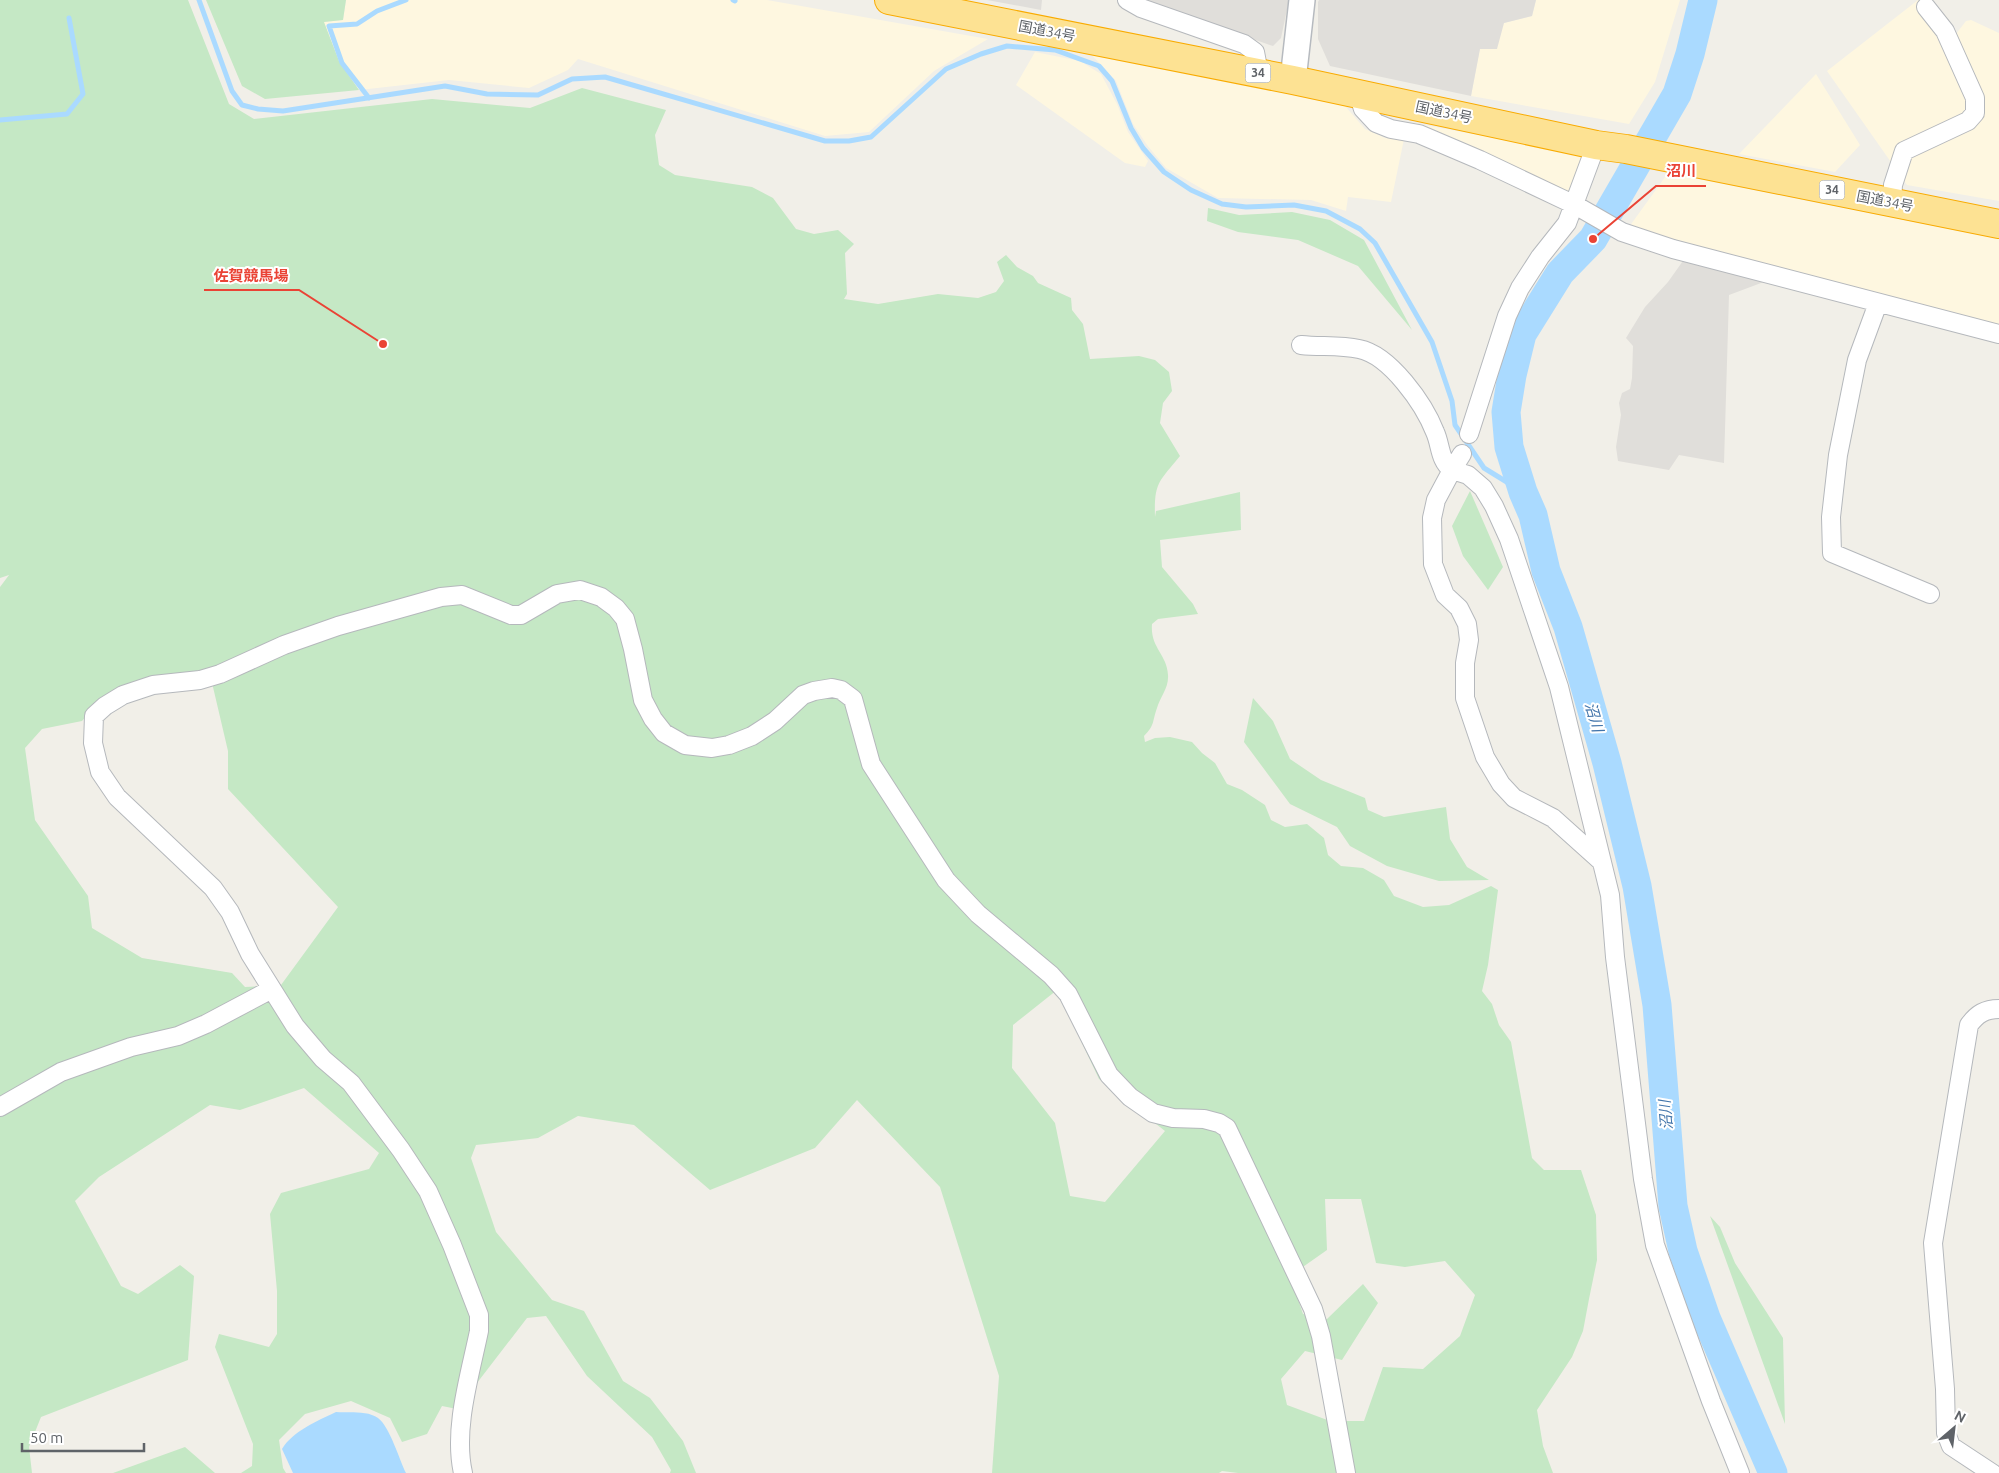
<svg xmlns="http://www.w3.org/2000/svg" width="1999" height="1473" font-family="Ubuntu,'Noto Sans JP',sans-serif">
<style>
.commercial{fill:#fef7e0}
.industrial{fill:#e0deda}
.green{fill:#c5e8c5;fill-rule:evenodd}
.water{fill:#aadaff}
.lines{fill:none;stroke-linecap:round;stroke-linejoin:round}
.stream{stroke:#aadaff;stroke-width:5}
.river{stroke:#aadaff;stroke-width:29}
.street-casing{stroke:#b5b8bc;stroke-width:20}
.secondary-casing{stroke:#b6babf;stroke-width:28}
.highway-casing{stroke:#f9ab00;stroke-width:30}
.street{stroke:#fff;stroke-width:18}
.secondary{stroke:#fff;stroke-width:25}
.highway{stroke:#fde293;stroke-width:28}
.labels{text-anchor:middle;stroke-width:4;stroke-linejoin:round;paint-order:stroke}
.shield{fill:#fff;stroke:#8f9295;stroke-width:1}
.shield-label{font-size:12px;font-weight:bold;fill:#5f6368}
.street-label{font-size:14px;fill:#5f6368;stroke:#fff}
.water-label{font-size:15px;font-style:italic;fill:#4174aa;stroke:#fff}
.leader{fill:none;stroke:#ea4335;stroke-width:2}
.callout-dot{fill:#ea4335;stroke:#fff;stroke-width:2}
.callout-label{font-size:15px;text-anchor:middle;font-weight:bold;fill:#ea4335;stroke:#fff;stroke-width:4;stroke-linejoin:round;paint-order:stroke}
</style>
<rect width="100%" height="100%" fill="#f1efe8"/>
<path class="commercial" d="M 346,0 L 767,0 L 988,39 L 934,71 L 869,132 L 825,136 L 578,59 L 568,70 L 529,88 L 449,80 L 359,90 L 339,61 L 323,22 L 343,20 Z
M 1536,0 L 1680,0 L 1655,82 L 1629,124 L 1471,96 L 1480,48 L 1504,23 L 1532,16 Z
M 1918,0 L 1927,0 L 1946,16 L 1956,34 L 1966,21 L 1971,20 L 1999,33 L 1999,201 L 1907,185 L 1827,71 Z
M 1035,52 L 1080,61 L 1101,74 L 1117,104 L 1128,132 L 1148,161 L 1145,167 L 1125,163 L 1016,85 Z
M 1089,52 L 1345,106 L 1365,129 L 1385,138 L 1404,139 L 1391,202 L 1348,197 L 1346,211 L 1311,200 L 1218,198 L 1166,168 L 1147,145 L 1133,124 L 1116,81 Z
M 1816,74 L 1860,145 L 1835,172 L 1739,154 Z
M 1414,123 L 1586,155 L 1573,192 L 1557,190 Z
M 1668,173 L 1999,239 L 1999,326 L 1666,242 L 1629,227 Z"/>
<path class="industrial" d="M 987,0 L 1042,0 L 1041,10 Z
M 1141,0 L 1289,0 L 1281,38 L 1273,46 Z
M 1319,0 L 1536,0 L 1532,16 L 1504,23 L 1497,49 L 1480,49 L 1471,96 L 1330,66 L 1318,39 L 1318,2 Z
M 1685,258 L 1769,280 L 1729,295 L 1724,463 L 1679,455 L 1669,470 L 1618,461 L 1616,447 L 1621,415 L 1619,403 L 1622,393 L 1630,389 L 1632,378 L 1633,346 L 1626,338 L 1645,307 L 1668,282 Z"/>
<path class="green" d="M 0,0 L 188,0 L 229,104 L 254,119 L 432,99 L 530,108 L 582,88 L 666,110 L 655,135 L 659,165 L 675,175 L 752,187 L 773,198 L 796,229 L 814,234 L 838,230 L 854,244 L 845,253 L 847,294 L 844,299 L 878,304 L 938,294 L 978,298 L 996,292 L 1004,281 L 997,262 L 1006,255 L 1017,267 L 1033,276 L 1038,283 L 1071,298 L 1072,310 L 1083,324 L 1090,359 L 1139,356 L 1155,360 L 1169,372 L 1172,391 L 1163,403 L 1160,423 L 1180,456 C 1159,482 1154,482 1155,517 L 1156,511 L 1240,492 L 1241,530 L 1160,540 L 1162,567 L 1193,604 L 1198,614 L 1158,619 L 1152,624 C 1150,648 1167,654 1168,675 C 1169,688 1160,697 1157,708 C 1152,722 1155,725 1144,736 L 1145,742 L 1155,738 L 1170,737 L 1192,742 L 1202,753 L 1215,763 L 1227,784 L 1242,790 L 1265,805 L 1271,820 L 1285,827 L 1307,824 L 1324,838 L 1328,855 L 1341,866 L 1363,868 L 1384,880 L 1394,896 L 1423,907 L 1449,905 L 1491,886 L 1498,890 L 1488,965 L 1482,991 L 1492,1004 L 1499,1025 L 1511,1042 L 1532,1158 L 1544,1170 L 1581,1170 L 1596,1215 L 1597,1260 L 1589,1299 L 1583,1331 L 1572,1357 L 1537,1410 L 1543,1446 L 1553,1473 L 1238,1473 L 1222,1471 L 1219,1473 L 992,1473 L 999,1376 L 940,1187 L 857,1100 L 815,1148 L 710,1190 L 634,1125 L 578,1116 L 538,1138 L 476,1145 L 471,1158 L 496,1232 L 552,1300 L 584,1311 L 623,1381 L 650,1398 L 683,1441 L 696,1473 L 670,1473 L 671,1470 L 652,1437 L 587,1376 L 546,1316 L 527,1318 L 457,1409 L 442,1406 L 427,1434 L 402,1442 L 390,1418 L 351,1401 L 305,1414 L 279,1440 L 283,1468 L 286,1473 L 241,1473 L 252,1466 L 253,1444 L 215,1347 L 219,1334 L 269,1347 L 277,1334 L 277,1291 L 270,1214 L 281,1193 L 369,1169 L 379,1153 L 304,1088 L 240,1110 L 210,1105 L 99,1177 L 75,1201 L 121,1286 L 138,1294 L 180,1265 L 194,1276 L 188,1360 L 41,1417 L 29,1447 L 32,1473 L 0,1473 L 0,587 L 9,575 L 0,578 ZM 209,670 L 228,751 L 228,789 L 338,907 L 281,985 L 245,987 L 232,973 L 142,958 L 92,928 L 88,896 L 35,820 L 25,748 L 42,729 L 82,721 L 106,694 ZM 1057,990 L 1099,1079 L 1165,1131 L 1105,1202 L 1070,1196 L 1055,1123 L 1012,1068 L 1013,1025 ZM 1325,1199 L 1361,1199 L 1376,1263 L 1405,1267 L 1445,1261 L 1475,1295 L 1460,1336 L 1423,1369 L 1383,1367 L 1364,1421 L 1330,1421 L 1287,1405 L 1281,1379 L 1305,1351 L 1342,1360 L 1378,1303 L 1363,1284 L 1327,1319 L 1303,1314 L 1290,1276 L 1327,1250 Z
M 206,0 L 346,0 L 343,20 L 324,22 L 339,61 L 359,90 L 265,99 L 242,86 Z
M 1208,208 L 1239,215 L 1292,212 L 1330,220 L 1364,240 L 1412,330 L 1358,266 L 1298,240 L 1238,232 L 1207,221 Z
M 1470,491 L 1503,567 L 1488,590 L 1463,556 L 1452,526 Z
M 1253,698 L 1273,721 L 1290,759 L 1321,780 L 1365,798 L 1368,810 L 1384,817 L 1446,807 L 1450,839 L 1467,867 L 1489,880 L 1439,881 L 1387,866 L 1350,846 L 1337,827 L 1290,804 L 1244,742 Z
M 1710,1216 L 1720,1227 L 1735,1263 L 1783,1338 L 1785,1424 Z
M 185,1447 L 215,1473 L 113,1473 Z"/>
<path class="water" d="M 336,1412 C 348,1413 367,1410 378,1418 C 390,1427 399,1459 406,1473 L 293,1473 L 282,1449 C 293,1431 317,1421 336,1412 Z"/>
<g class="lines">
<path class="stream" d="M 199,0 L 232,91 L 242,105 L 258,109 L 283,111 L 445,86 L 487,94 L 538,95 L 572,79 L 605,77 L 825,141 L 849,141 L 871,137 L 946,69 L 981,54 L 1007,46 L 1055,50 L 1099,66 L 1112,81 L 1131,128 L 1143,148 L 1164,172 L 1191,190 L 1222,204 L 1246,207 L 1294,205 L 1326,211 L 1360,229 L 1375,243 L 1432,342 L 1452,401 L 1455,425 L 1484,468 L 1523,492
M 733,0 L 735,1
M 369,98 L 342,63 L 329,26 L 357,24 L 377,11 L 406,0
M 0,120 L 67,114 L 83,94 L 69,18"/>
<path class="river" d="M 1703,0 L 1690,54 L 1677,94 L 1593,239 L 1560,273 L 1522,334 L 1512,375 L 1506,412 L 1509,447 L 1523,492 L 1533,515 L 1546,571 L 1568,627 L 1607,763 L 1637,886 L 1657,1005 L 1673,1206 L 1683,1251 L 1706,1318 L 1773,1473"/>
<g class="street-casing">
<path id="street" d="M 1127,0 L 1141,8 L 1244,44 L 1255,52 L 1259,73
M 1358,93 L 1363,109 L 1376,123 L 1391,129 L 1419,134 L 1480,160 L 1575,205 L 1622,232 L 1673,249 L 1999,334
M 1892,203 L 1893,185 L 1904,151 L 1968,121 L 1975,113 L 1975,98 L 1945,31 L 1926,7
M 1878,303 L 1857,360 L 1838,455 L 1831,517 L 1832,553 L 1930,594
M 1301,345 C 1320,347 1340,345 1359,349 C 1390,355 1424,404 1435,432 C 1441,445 1439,460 1452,470 L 1436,500 L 1432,518 L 1433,564 L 1445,595 L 1459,608 L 1467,624 L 1469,640 L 1465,663 L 1465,698 L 1485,757 L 1501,784 L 1514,798 L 1553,818 L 1602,862
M 1469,434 L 1507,316 L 1520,288 L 1540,257 L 1567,223 L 1596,145
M 1462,454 L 1452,470 L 1468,475 L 1483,488 L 1494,506 L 1509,539 L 1559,687 L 1610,895 L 1615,957 L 1643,1179 L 1655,1245 L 1711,1401 L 1740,1473
M 0,1107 L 61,1072 L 131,1047 L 178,1036 L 206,1024 L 272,989
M 463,1473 C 453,1429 470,1375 479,1331 L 479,1315 L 452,1245 L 428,1191 L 401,1150 L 351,1083 L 323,1059 L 295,1026 L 250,954 L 230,912 L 213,888 L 117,797 L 100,772 L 93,743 L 94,716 L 105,706 L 123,695 L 153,685 L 200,680 L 220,674 L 284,645 L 338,626 L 441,597 L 462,595 L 511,615 L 521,615 L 557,594 L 580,590 L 601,597 L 616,608 L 625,619 L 633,649 L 643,700 L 653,719 L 664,733 L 685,745 L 712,748 L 729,745 L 752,736 L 775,721 L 803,695 L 814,691 L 832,688 L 841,690 L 853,699 L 871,764 L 946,880 L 978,914 L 1051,975 L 1068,994 L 1109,1075 L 1130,1097 L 1153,1113 L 1173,1118 L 1204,1119 L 1219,1123 L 1227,1128 L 1313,1309 L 1321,1336 L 1346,1473
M 1992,1473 L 1951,1446 L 1946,1433 L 1945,1389 L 1933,1243 L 1969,1025 C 1977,1014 1985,1009 1999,1009"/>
</g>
<g class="secondary-casing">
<path id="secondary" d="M 1293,80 L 1302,0"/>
</g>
<g class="highway-casing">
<path id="highway" d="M 889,0 L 1293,80 L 1596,145 L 1626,149 L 1999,224"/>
</g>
<use href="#street" class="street"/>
<use href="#secondary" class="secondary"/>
<use href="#highway" class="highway"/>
</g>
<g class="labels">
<g class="shield">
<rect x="1245.5" y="63.5" width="25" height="19" rx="4"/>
<rect x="1819.5" y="180.5" width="25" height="19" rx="4"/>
</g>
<g class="shield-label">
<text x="1258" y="77">34</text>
<text x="1832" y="194">34</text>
</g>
<g class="street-label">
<text transform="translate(1047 31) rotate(11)" y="5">国道34号</text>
<text transform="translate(1444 112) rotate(12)" y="5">国道34号</text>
<text transform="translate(1885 201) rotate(11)" y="5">国道34号</text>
</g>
<g class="water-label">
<text transform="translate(1594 717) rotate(74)" y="5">沼川</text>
<text transform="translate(1666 1115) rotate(-95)" y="5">沼川</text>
</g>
</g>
<path class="leader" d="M1593 239L1656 186H1706M383 344L299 290H204"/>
<g class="callout-dot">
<circle cx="1593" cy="239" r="5"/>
<circle cx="383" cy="344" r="5"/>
</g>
<g class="callout-label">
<text x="1681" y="176">沼川</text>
<text x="251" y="281">佐賀競馬場</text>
</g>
<g transform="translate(1954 1428) rotate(28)" stroke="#ffffff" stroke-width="4" paint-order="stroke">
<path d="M0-4L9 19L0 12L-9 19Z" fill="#5f6368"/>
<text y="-8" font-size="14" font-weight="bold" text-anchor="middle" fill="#5f6368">N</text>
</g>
<path d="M22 1443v8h122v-8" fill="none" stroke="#5f6368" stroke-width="2.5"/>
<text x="30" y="1443" font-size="15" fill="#5f6368" stroke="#ffffff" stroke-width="4" paint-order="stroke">50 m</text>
</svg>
